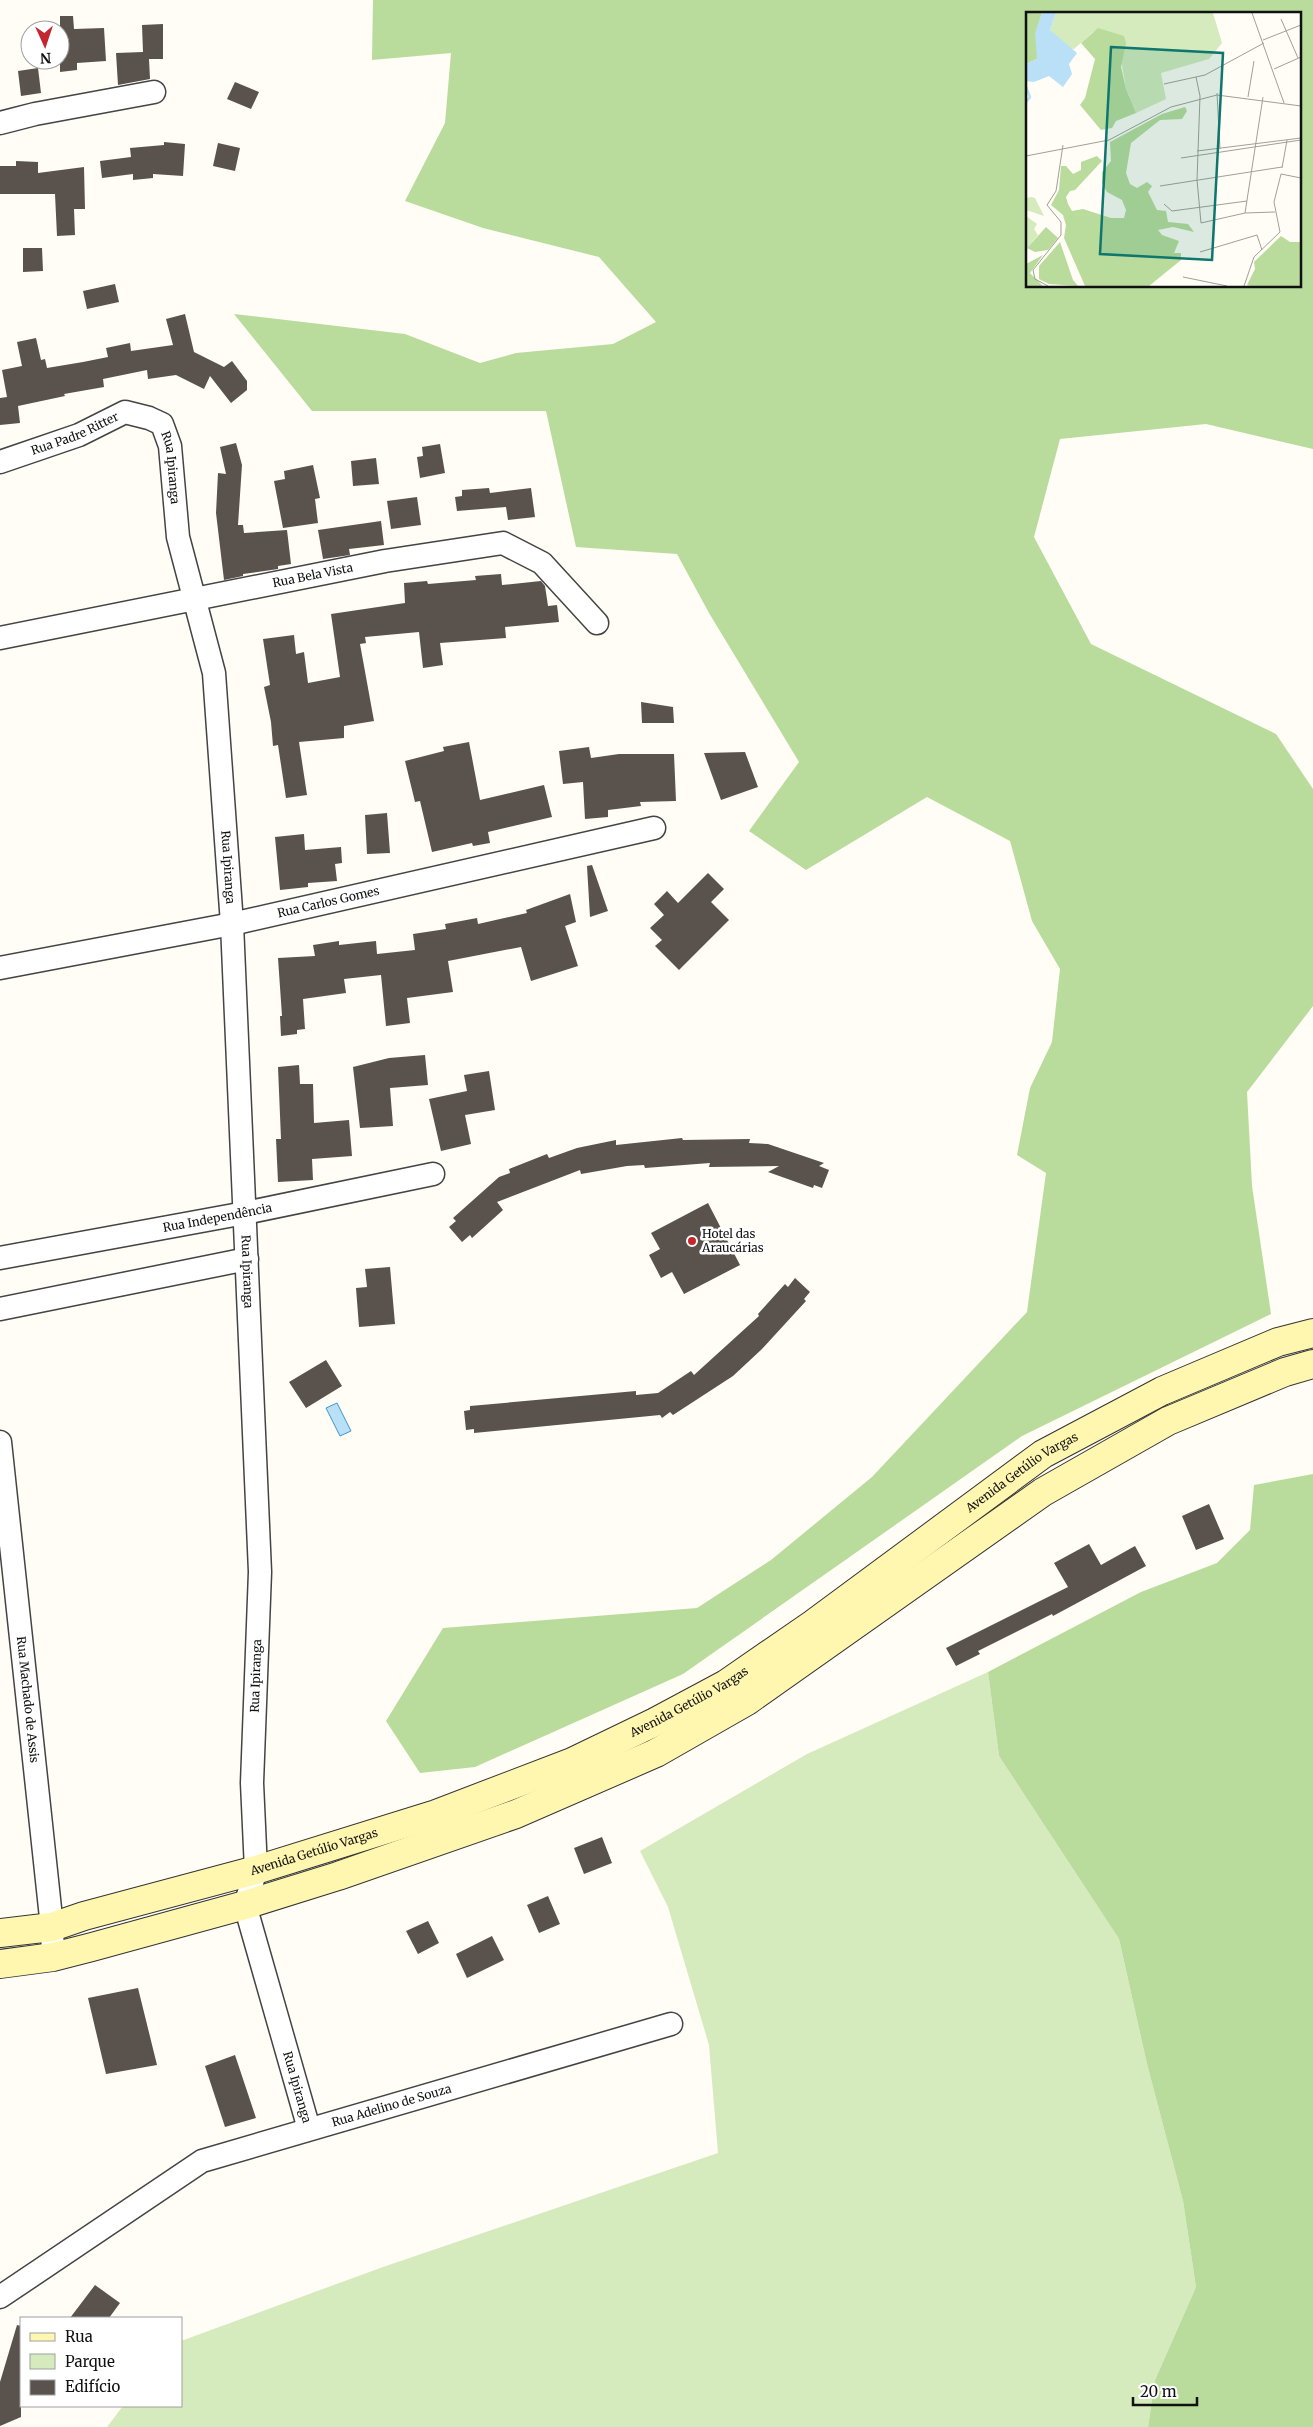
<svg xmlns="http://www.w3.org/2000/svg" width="1313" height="2427" font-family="Merriweather,serif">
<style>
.green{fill:#d5ebbd}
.forest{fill:#b9dc9c;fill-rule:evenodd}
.water{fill:#b9e0f7;stroke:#3f96cf}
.building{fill:#5a524d}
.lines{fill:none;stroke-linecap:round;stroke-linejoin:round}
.minor-casing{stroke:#444;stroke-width:25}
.secondary-casing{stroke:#333;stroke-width:30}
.minor{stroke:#fff;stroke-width:22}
.secondary{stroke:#fff6b0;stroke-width:28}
.poi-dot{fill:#c4262e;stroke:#fff;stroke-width:2}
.labels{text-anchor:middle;stroke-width:5;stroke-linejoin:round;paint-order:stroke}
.street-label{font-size:12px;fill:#111;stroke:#fff}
.poi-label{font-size:12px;fill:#111;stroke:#fff;text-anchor:start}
.inset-river{fill:none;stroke:#b9e0f7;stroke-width:2.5}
.inset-road{fill:none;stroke:#a09f9a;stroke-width:1}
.view{fill:#0f766e;fill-opacity:0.15;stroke:#0f766e;stroke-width:2.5}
.inset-edge{fill:none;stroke:#111;stroke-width:2.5}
</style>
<rect width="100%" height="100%" fill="#fffdf5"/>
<path class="green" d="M 988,1672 L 999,1756 L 1119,1939 L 1147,2064 L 1183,2201 L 1196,2287 L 1155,2380 L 1148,2427 L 107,2427 L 123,2406 L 181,2406 L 181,2341 L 383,2267 L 718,2153 L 709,2045 L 668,1907 L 640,1851 L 807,1754 Z"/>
<path class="forest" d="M 373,0 L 1313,0 L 1313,449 L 1206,424 L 1060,439 L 1034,537 L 1091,644 L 1276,734 L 1313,789 L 1313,1006 L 1247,1092 L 1252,1186 L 1271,1314 L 1022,1436 L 683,1674 L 475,1767 L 420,1773 L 386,1721 L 443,1628 L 697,1608 L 771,1560 L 872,1477 L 1027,1312 L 1046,1173 L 1017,1155 L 1030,1088 L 1052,1042 L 1060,969 L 1032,921 L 1010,841 L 927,797 L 806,870 L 749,831 L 799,762 L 709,613 L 677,554 L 576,547 L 546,411 L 312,411 L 234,314 L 405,334 L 480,363 L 516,353 L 613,344 L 656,322 L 599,257 L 483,228 L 405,201 L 445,123 L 451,53 L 372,60 ZM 1027,14 L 1299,14 L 1299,286 L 1027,286 Z
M 1313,1474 L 1313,2427 L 1148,2427 L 1155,2380 L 1196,2287 L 1183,2201 L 1147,2064 L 1119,1939 L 999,1756 L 988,1672 L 1141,1592 L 1217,1563 L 1250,1530 L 1254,1485 Z"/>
<path class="water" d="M 337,1403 L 351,1431 L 340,1436 L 326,1408 Z"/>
<path class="building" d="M 60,16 L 73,16 L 74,29 L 104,28 L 106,61 L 77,63 L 77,70 L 60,72 Z
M 163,24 L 163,59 L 149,59 L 150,79 L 118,85 L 116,53 L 143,52 L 142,25 Z
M 38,68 L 41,93 L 21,96 L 18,71 Z
M 235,82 L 259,92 L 251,109 L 227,99 Z
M 164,142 L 185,144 L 183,176 L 153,174 L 153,178 L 133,180 L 133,174 L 102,178 L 100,161 L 131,157 L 130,148 L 164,145 Z
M 218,143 L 240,148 L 235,171 L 213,166 Z
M 16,161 L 38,162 L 38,173 L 84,167 L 85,209 L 74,209 L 75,235 L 57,236 L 55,194 L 0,194 L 0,166 L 16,166 Z
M 23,248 L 42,248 L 43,271 L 23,272 Z
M 115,284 L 119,302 L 87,309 L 83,291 Z
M 185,314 L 194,352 L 224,367 L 232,361 L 247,381 L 247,390 L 231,403 L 210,376 L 204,389 L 176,375 L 148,379 L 147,370 L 103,379 L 104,387 L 64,394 L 65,396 L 18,406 L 20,423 L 0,425 L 0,398 L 7,397 L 2,370 L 22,366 L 17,342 L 36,338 L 41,360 L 45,359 L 47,368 L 83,362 L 108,357 L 106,348 L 130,343 L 131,351 L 173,345 L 166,319 Z
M 236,443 L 242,465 L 238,525 L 243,525 L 244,533 L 287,530 L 291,564 L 278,566 L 278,569 L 243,574 L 243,576 L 224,580 L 216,513 L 218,473 L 226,474 L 220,447 Z
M 440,444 L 445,473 L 420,478 L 417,457 L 423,456 L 422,447 Z
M 376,458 L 379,484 L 353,486 L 351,461 Z
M 313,465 L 320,498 L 315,499 L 318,523 L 283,528 L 274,481 L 285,479 L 284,471 Z
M 489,488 L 490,493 L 531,488 L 535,517 L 508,520 L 506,507 L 457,511 L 455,497 L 462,496 L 462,490 Z
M 417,497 L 421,525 L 391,529 L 387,501 Z
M 381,521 L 384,545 L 349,549 L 350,555 L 323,559 L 318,530 Z
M 501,574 L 502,585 L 541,581 L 545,586 L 548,606 L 557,605 L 559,622 L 505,627 L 506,638 L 440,643 L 443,665 L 423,668 L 419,632 L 365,637 L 366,643 L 360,644 L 374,721 L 344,726 L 344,738 L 299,742 L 307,795 L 286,798 L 278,745 L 273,746 L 271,722 L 264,687 L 270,685 L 263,639 L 294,635 L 296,654 L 304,652 L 308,683 L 340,677 L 331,614 L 405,603 L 404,583 L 427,581 L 428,584 L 476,580 L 475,576 Z
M 641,702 L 673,707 L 674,723 L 642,723 Z
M 469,742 L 480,800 L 544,785 L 552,817 L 488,832 L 490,843 L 473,846 L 472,843 L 432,852 L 420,801 L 415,802 L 405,761 L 444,751 L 443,747 Z
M 589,747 L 591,758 L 619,754 L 674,754 L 676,801 L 640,802 L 641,806 L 608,810 L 608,817 L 585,819 L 583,782 L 563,784 L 559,751 Z
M 745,752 L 758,787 L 721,800 L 704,753 Z
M 387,813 L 390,853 L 367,854 L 365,815 Z
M 304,834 L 305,850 L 341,847 L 342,863 L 335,864 L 337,881 L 308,883 L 308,887 L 280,890 L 275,837 Z
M 592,865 L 608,911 L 590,917 L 587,866 Z
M 708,873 L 724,889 L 711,902 L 729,920 L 679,970 L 655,946 L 662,940 L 650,928 L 664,915 L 654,904 L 667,891 L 678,903 Z
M 570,894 L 576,922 L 565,926 L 578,966 L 531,981 L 521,947 L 448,961 L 453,992 L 407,998 L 410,1023 L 386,1026 L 381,975 L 344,979 L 346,993 L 303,999 L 305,1029 L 297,1030 L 297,1034 L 281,1036 L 280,1016 L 282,1016 L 278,958 L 315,956 L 313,945 L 339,941 L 339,945 L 376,941 L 377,954 L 415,950 L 413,934 L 446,929 L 445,924 L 477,918 L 478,924 L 527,913 L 526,910 Z
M 425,1055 L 428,1085 L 390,1088 L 393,1126 L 360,1128 L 353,1067 L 389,1058 Z
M 299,1065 L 300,1084 L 313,1084 L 314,1123 L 349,1120 L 352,1156 L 312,1159 L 313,1180 L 278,1182 L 276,1139 L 281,1139 L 278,1067 Z
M 489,1071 L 495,1110 L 465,1115 L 471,1144 L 441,1151 L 429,1099 L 467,1091 L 464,1075 Z
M 682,1138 L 683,1140 L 750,1139 L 749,1143 L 768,1144 L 824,1163 L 819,1166 L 829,1170 L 822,1188 L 814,1185 L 813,1188 L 768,1172 L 779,1166 L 709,1167 L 710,1163 L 645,1168 L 644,1165 L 627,1166 L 581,1174 L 580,1170 L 497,1202 L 503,1210 L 472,1238 L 470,1235 L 462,1242 L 449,1227 L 456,1221 L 453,1218 L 499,1177 L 510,1173 L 509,1169 L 547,1154 L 549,1158 L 577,1148 L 616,1140 L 616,1145 Z
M 708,1203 L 740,1265 L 684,1294 L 672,1272 L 661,1278 L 649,1255 L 660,1249 L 651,1233 Z
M 390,1267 L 395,1324 L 359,1327 L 356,1288 L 367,1287 L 365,1269 Z
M 795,1278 L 810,1292 L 804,1299 L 806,1301 L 762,1349 L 733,1376 L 673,1415 L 670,1412 L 662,1418 L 660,1415 L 474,1433 L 474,1429 L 466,1430 L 464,1411 L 470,1410 L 470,1406 L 636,1391 L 636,1395 L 658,1393 L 691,1371 L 694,1375 L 759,1316 L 758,1314 L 785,1284 L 788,1287 Z
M 326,1360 L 342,1386 L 306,1408 L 289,1382 Z
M 1209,1504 L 1224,1539 L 1196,1550 L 1182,1516 Z
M 1089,1544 L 1101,1565 L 1135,1546 L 1146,1566 L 1053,1616 L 1052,1614 L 978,1651 L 980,1654 L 956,1666 L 946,1648 L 1068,1587 L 1054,1563 Z
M 602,1837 L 612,1863 L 584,1874 L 574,1848 Z
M 548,1896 L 560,1924 L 539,1933 L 527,1905 Z
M 428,1921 L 439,1943 L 418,1954 L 406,1931 Z
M 492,1936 L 504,1960 L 467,1978 L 456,1954 Z
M 138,1988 L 157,2065 L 106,2074 L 88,1998 Z
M 235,2055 L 256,2118 L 225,2127 L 205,2066 Z
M 95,2285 L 120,2303 L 109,2318 L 70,2318 Z
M 17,2325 L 21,2326 L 21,2417 L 0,2426 L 0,2382 Z"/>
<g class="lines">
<g class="minor-casing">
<g id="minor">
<path d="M 0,123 L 35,114 L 154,92"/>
<path id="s1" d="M 0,462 L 79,435 L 125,412 L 149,418 L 162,424 L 170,446 L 178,537 L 214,673 L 232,924 L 260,1572 L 252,1783 L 256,1870 L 245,1905 L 309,2129"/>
<path id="s2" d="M 0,638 L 385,561 L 503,543 L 542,563 L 597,623"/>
<path id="s3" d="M 0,968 L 232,924 L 654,828"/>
<path id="s4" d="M 0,1258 L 245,1213 L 433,1174"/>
<path d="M 0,1309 L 247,1259"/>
<path id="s5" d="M 0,1442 L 52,1927 L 53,1957"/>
<path id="s6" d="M 0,2297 L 202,2161 L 671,2024"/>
</g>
</g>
<g class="secondary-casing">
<g id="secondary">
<path id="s7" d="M 0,1933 L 52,1927 L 84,1916 L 256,1870 L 436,1814 L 572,1762 L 655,1722 L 726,1684 L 813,1624 L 1043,1454 L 1162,1391 L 1278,1342 L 1313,1333"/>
<path d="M 0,1964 L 53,1957 L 92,1947 L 245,1905 L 338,1876 L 516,1814 L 656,1753 L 747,1701 L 1043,1492 L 1168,1421 L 1285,1372 L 1313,1364"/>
</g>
</g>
<use href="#minor" class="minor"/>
<use href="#secondary" class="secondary"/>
</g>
<circle class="poi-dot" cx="692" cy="1241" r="5"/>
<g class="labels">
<g class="street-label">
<text dy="4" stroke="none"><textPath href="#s1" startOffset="80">Rua Padre Ritter</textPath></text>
<text dy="4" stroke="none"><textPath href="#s1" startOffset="219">Rua Ipiranga</textPath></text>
<text dy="4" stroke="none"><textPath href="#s2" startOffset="319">Rua Bela Vista</textPath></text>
<text dy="4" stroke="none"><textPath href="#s1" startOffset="624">Rua Ipiranga</textPath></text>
<text dy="4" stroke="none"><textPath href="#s3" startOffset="335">Rua Carlos Gomes</textPath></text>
<text dy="4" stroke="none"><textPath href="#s4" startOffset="221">Rua Independência</textPath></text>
<text dy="4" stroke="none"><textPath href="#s1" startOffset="1029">Rua Ipiranga</textPath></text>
<text dy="4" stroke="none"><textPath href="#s7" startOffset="1135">Avenida Getúlio Vargas</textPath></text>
<text transform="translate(256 1676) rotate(-88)" y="4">Rua Ipiranga</text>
<text dy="4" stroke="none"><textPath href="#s5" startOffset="259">Rua Machado de Assis</textPath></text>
<text dy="4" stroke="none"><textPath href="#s7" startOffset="730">Avenida Getúlio Vargas</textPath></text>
<text dy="4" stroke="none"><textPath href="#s7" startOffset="325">Avenida Getúlio Vargas</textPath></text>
<text dy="4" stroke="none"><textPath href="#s1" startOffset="1854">Rua Ipiranga</textPath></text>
<text dy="4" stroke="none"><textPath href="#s6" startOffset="441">Rua Adelino de Souza</textPath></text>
</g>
<g class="poi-label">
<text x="702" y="1238">Hotel das<tspan x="702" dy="14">Araucárias</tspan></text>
</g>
</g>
<g transform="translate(1026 12)">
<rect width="275" height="275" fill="#fffdf5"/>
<path d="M 30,1 L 187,1 L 196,31 L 183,47 L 135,61 L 140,87 L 110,101 L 100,77 L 95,47 L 98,40 L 91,24 L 67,20 L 48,37 L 42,36 L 24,18 ZM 5,185 L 9,186 L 18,204 L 0,198 L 0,186 ZM 0,204 L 11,212 L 8,217 L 12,223 L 1,236 Z" fill="#d5ebbd"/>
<path d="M 0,1 L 16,1 L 11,17 L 11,47 L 0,52 ZM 72,16 L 98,24 L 100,31 L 95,55 L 100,77 L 110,101 L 90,109 L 86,116 L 75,118 L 54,93 L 59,86 L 69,47 L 55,31 ZM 159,95 L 161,99 L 156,107 L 134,108 L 105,131 L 100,161 L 104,172 L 111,176 L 121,170 L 126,174 L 122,180 L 131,198 L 140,199 L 142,210 L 162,212 L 168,220 L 147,215 L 132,218 L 136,223 L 153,229 L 148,241 L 155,241 L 155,248 L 123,274 L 59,274 L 38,226 L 40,213 L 37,203 L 25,193 L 33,178 L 35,154 L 40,154 L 47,162 L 55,158 L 55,150 L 71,144 L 76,149 L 49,178 L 44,179 L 40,185 L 42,192 L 46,199 L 57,197 L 85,206 L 98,206 L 100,198 L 96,188 L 81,180 L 76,171 L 76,160 L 85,149 L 84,130 L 136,102 ZM 20,215 L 32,226 L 22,238 L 9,240 L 1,236 ZM 255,224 L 264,230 L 275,230 L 275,274 L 224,274 L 221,273 L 229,257 L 228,250 ZM 34,230 L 47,268 L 52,274 L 23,272 L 13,267 L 13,254 ZM 17,243 L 4,261 L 17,274 L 0,274 L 0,252 Z" fill="#b9dc9c"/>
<path d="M 16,1 L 30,1 L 24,18 L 51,41 L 43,52 L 46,62 L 37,75 L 23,64 L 8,70 L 0,69 L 0,52 L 11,47 L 9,21 Z" fill="#b9e0f7"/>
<path class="inset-river" d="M 0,75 L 4,85 L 0,90"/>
<path class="inset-road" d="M 226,1 L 258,91M 255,7 L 272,46M 237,28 L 275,13M 248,57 L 275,45M 170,65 L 174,84 L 171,168 L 175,211 L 219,201 L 249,200M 138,72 L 179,63 L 238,31M 191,81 L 194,137M 222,85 L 228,49M 171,139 L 275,126M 0,144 L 83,128 L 145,95 L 191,83 L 275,94M 155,146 L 275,128M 256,156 L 261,128M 134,174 L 256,155M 138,192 L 146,199 L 221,189M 219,201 L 237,85M 174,240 L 231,223 L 236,238M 157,265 L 201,274M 22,274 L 9,267 L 7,258 L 35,223 L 35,210 L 21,193 L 30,179 L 37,133M 218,274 L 228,245 L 254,220 L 248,190 L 255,162 L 275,166"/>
<path class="view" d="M 85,35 L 197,41 L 186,248 L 74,242 Z"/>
<rect width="275" height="275" class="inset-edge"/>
</g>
<rect x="20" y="2317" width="162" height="90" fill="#ffffff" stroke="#a0a0a0"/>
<rect x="30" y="2333" width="25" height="8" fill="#fff6b0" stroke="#a0a0a0"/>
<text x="65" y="2342" font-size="15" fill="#111111">Rua</text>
<rect x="30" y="2354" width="25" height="15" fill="#d5ebbd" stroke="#a0a0a0"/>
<text x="65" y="2367" font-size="15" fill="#111111">Parque</text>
<rect x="30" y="2380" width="25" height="15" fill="#5a524d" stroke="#a0a0a0"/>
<text x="65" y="2392" font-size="15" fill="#111111">Edifício</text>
<g transform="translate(45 45) rotate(177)"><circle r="24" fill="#ffffff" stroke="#a0a0a0"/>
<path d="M0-4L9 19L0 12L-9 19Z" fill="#c4262e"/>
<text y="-8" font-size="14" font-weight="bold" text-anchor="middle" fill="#111111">N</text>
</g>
<path d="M1133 2397v8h64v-8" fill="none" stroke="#111111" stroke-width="2.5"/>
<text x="1140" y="2397" font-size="15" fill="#111111" stroke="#ffffff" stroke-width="4" paint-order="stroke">20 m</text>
</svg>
